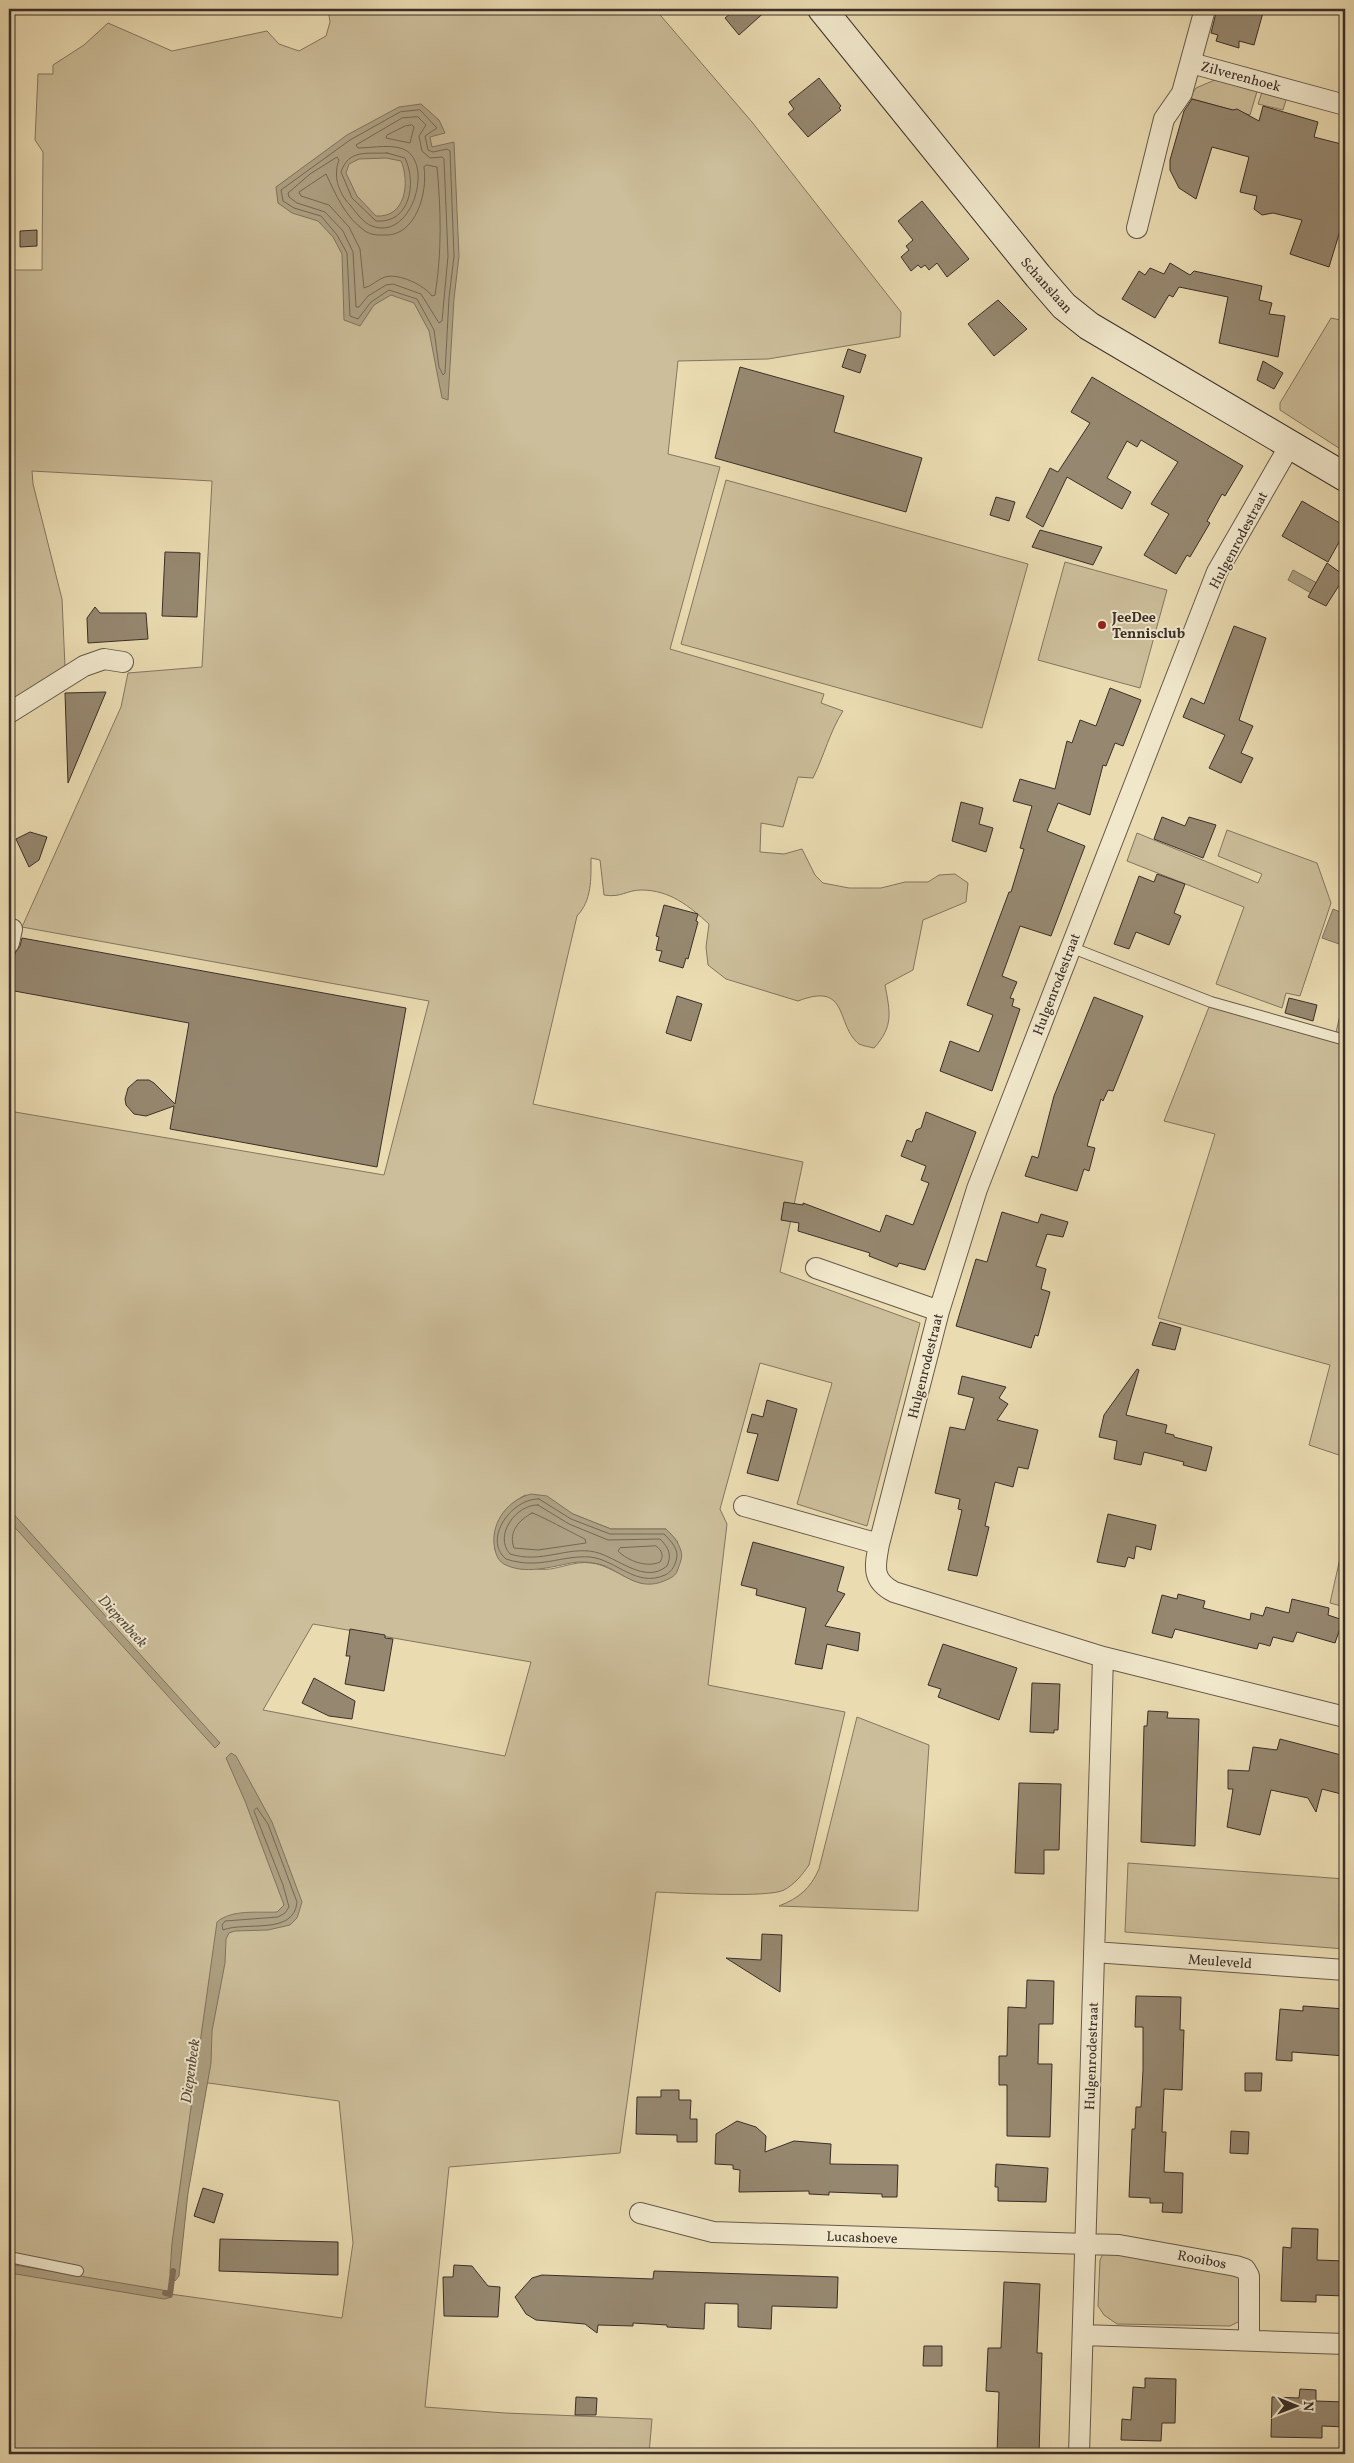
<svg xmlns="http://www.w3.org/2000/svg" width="1354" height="2463" font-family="Vollkorn,serif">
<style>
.green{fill:#ccbe9a;stroke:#847662;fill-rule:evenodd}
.water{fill:#aea183;stroke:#80735f;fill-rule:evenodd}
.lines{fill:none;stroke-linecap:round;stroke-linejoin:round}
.shore{stroke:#746856;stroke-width:1}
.stream{stroke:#80735f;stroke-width:6}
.building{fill:#968870;stroke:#3b2f29}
.lane-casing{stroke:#675a4b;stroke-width:12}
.street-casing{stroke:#675a4b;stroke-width:22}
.secondary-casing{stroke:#3b2f29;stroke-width:30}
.lane{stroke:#f1e8cc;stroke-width:10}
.street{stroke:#f1e8cc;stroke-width:20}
.secondary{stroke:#f1e8cc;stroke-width:28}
.poi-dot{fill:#8f2418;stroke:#f1e8cc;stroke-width:2}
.labels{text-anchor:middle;stroke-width:4;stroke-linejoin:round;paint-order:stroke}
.street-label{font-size:14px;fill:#3b2f29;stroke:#f1e8cc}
.poi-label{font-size:14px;font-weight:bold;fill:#3b2f29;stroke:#f1e8cc;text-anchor:start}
.water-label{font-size:15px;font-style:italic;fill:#584c40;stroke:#f1e8cc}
</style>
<rect width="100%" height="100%" fill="#eadbb1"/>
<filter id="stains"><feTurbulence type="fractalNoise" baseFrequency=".004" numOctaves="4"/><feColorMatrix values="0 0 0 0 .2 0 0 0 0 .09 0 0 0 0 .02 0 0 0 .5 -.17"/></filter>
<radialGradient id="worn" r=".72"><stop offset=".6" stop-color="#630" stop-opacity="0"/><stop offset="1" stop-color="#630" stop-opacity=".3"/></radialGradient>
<path class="green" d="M 328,9 L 655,9 L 752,122 L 901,312 L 900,337 L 768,359 L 678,361 L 668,454 L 720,467 L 670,649 L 824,694 L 821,703 L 843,711 C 830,731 824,756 813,778 L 798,777 L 783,827 L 761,823 L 760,852 L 784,854 L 802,849 L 815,875 L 823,883 L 849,888 L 881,888 L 905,882 L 928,882 L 939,875 L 955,874 L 968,883 L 966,902 L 923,920 L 913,970 L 885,985 C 890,1012 894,1026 874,1048 C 870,1047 863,1046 859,1044 C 835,1025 850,981 798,1001 L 726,979 L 708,965 L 706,947 L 709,924 C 689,906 670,890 641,890 C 627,890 621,898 604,895 L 600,860 L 591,858 C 591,879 592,900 577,916 L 533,1104 L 803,1162 L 780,1272 L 920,1323 L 867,1526 L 797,1504 L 832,1383 L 760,1363 L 720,1509 L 727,1524 L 708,1685 L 845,1712 L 809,1865 C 802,1875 795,1884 784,1890 C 769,1898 679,1893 656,1892 L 620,2153 L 449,2167 L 425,2407 L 505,2413 L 652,2419 L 649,2454 L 9,2454 L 9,1111 L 384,1175 L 429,1001 L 22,927 L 121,707 L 128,673 L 202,667 L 212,481 L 32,471 L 33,484 L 62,599 L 65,667 L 9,707 L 9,270 L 42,270 L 43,152 L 35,140 L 38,74 L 53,74 L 53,65 L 84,45 L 108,23 L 172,51 L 267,31 L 279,44 L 299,51 L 326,36 L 330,22 ZM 525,1495 L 611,1529 L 666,1529 L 678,1542 L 641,1583 C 624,1578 606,1564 591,1563 C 573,1560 555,1572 537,1569 C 523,1566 508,1556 495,1550 C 492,1523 503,1508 525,1495 ZM 313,1624 L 531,1662 L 505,1756 L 263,1710 ZM 201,2082 L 339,2101 L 353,2243 L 342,2318 L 170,2294 Z
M 1217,79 L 1258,88 L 1250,115 L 1189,98 L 1196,88 Z
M 1263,89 L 1287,97 L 1283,110 L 1258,104 Z
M 1331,318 L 1345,321 L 1345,452 L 1280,410 L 1280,403 Z
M 726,480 L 1028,564 L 982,728 L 681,644 Z
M 1065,562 L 1167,590 L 1140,688 L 1038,660 Z
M 1227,830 L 1317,863 L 1331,903 L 1300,996 L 1286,993 L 1282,1008 L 1216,984 L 1244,907 L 1127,861 L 1137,833 L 1258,883 L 1262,874 L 1218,856 Z
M 1345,993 L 1345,1457 L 1309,1445 L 1330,1365 L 1158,1318 L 1215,1134 L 1164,1121 L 1211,1002 L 1335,1037 Z
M 1345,1536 L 1345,1607 L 1330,1603 Z
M 857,1717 L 929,1745 L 918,1911 L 779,1906 C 799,1898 810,1889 819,1869 Z
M 1128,1863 L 1345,1879 L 1345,1949 L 1125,1932 Z
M 1113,2250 L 1242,2276 L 1242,2320 L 1230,2326 L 1117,2324 L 1104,2315 L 1098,2306 L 1100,2260 L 1103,2254 Z"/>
<path class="water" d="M 421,104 L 439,120 L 445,133 L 430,137 L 432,147 L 454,142 L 459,256 L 454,299 L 448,400 L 442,398 L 429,331 L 414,303 L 391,295 L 374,305 L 360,326 L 344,320 L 342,254 L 333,237 L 318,221 L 292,213 L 278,203 L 276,187 L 347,135 L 399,107 ZM 386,158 L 401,161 C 410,182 406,218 376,216 L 357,196 L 346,173 L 349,164 L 359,159 Z
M 1293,570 L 1317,583 L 1311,593 L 1288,580 Z
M 1333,909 L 1345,914 L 1345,937 L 1342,945 L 1322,938 Z
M 531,1494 L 547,1496 L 573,1514 L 611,1529 L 666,1529 C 673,1536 678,1541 681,1551 C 683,1557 680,1563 678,1569 C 676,1576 671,1578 664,1581 C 640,1591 625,1575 605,1566 C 595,1562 581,1561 571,1563 C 551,1567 524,1575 504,1564 C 497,1560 495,1552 494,1544 C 492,1521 508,1500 531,1494 Z
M 9,1509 L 220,1743 L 215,1748 L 9,1521 Z
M 231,1753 L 236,1756 L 272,1822 L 302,1902 L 297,1918 L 290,1925 L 268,1930 L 235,1931 L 229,1933 L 226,1939 L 225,1963 L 212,2031 L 211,2063 L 188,2193 L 179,2276 L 175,2281 L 170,2273 L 172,2243 L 217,1922 C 232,1909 258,1913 277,1912 L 284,1905 L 245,1801 L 226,1758 Z
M 9,2264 L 168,2291 L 172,2292 L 172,2297 L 164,2299 L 22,2275 L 9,2273 Z"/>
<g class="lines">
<path class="shore" d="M 420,110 L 437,128 L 425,136 L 428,150 L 433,152 L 447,149 L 450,151 L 454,256 L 449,298 L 445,373 L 443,375 L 439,367 L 434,330 L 417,299 L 389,290 L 371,302 L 358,319 L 350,316 L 347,253 L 337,235 L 321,216 L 294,208 L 283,201 L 281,190 L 350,140 L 400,112 Z
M 418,117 L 426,125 L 419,136 L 422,151 L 430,158 L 442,157 L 444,159 L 448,256 L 442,321 L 439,323 L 421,294 L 393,284 L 386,285 L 368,296 L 359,307 L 356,307 L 353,252 L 343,231 L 325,212 L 297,203 L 289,197 L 288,193 L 310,174 L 337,157 L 339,160 C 333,176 338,192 350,205 C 356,212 363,223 372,226 C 410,241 433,169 407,151 C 395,143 372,148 358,148 L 356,145 L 402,118 Z
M 412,125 L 414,127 L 410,143 L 386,138 L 387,135 L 405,126 Z
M 387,153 L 405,158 C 417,183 410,224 376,221 L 352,198 L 341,172 C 349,149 366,154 387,153 Z
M 427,165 L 437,167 C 441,210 442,253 435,295 L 432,296 C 424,285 399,273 385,277 C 378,279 372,286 364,288 L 360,249 L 349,227 L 329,205 L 301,196 L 299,192 L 326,174 C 336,195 345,217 365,231 C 371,235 377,235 384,235 C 416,237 428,192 424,167 Z
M 539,1499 L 571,1519 L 610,1534 L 664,1534 C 670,1540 677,1547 677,1556 C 676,1564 672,1572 665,1575 C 636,1588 617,1560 590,1557 C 560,1555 540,1570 506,1559 C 482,1539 512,1498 539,1499 Z
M 538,1505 L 569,1524 L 608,1540 L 660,1539 C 669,1548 672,1555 667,1566 C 645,1585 617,1557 595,1552 C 567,1546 542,1564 510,1554 C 493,1535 517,1504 538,1505 Z
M 532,1513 C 536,1513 576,1535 585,1539 L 586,1543 L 538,1550 L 514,1548 C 508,1532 519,1520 532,1513 Z
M 656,1546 C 662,1550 664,1556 660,1562 C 647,1568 628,1561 618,1551 L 620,1548 Z
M 257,1808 L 268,1824 L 297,1902 C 294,1936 245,1921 223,1930 L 222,1925 L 225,1921 L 278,1917 L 285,1913 L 289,1907 L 283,1885 L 254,1811 Z"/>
<path class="stream" d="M 165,2293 L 170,2294 L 173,2271"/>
</g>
<path class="building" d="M 736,9 L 768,9 L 739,35 L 725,18 Z
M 1217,9 L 1264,9 L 1254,45 L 1239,41 L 1239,48 L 1216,41 L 1218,35 L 1211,33 Z
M 819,78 L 841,106 L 839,108 L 841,110 L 808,137 L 788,114 L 794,109 L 789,102 Z
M 1192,99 L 1233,110 L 1237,109 L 1259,121 L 1263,106 L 1318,122 L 1314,137 L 1345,145 L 1345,233 L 1340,231 L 1329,267 L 1290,254 L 1302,220 L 1273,213 L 1262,215 L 1254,209 L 1257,196 L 1240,192 L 1249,157 L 1212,147 L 1196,199 L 1179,188 L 1170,170 L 1170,160 L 1184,111 Z
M 922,201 L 969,259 L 947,277 L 937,263 L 929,270 L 925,265 L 921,268 L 918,265 L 911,271 L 901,257 L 909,250 L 906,246 L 913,240 L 898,221 Z
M 37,230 L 37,246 L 20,247 L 20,231 Z
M 1170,263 L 1190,275 L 1194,271 L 1262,286 L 1259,300 L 1272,303 L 1269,314 L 1285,316 L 1278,357 L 1219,343 L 1228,297 L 1179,287 L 1173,297 L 1169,295 L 1155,318 L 1122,299 L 1139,271 L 1145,275 L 1150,268 L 1164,274 Z
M 998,300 L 1027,329 L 994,356 L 968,324 Z
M 848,349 L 866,355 L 860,373 L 842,367 Z
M 1263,361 L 1283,373 L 1274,389 L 1257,380 Z
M 740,367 L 844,396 L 834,432 L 922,458 L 906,512 L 715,458 Z
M 1092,377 L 1243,466 L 1225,496 L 1222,494 L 1207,521 L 1210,523 L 1190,557 L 1187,555 L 1176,574 L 1144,555 L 1169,514 L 1151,504 L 1178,462 L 1141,440 L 1137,447 L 1127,441 L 1107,478 L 1131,492 L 1122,509 L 1067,477 L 1043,527 L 1026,517 L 1050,468 L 1058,472 L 1090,423 L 1071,412 Z
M 996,497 L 1015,502 L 1009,521 L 990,515 Z
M 1302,501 L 1345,526 L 1340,533 L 1343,535 L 1328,562 L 1282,536 Z
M 1040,530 L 1102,547 L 1093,565 L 1032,547 Z
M 165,552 L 200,553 L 197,617 L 162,616 Z
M 1327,563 L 1345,576 L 1326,606 L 1308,597 Z
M 95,607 L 100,613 L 146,613 L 148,639 L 88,643 L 87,618 Z
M 1234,626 L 1266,638 L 1239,720 L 1253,726 L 1241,753 L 1253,758 L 1241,783 L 1209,768 L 1225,735 L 1183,717 L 1191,698 L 1204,704 Z
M 1110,688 L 1141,700 L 1123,746 L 1115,743 L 1106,766 L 1103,765 L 1090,815 L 1058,803 L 1047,831 L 1085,846 L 1051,936 L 1020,926 L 1002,976 L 1017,982 L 1010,998 L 1014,999 L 1012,1006 L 1020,1009 L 992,1091 L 940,1071 L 950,1041 L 979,1052 L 993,1015 L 967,1005 L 1009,892 L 1011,892 L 1024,849 L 1020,848 L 1032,806 L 1013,801 L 1020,779 L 1055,789 L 1067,741 L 1072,743 L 1080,720 L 1096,726 Z
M 106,692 L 68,783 L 65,693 Z
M 961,802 L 983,808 L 979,824 L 993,828 L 986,852 L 952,841 Z
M 1162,817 L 1185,826 L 1189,817 L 1216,825 L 1203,858 L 1154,839 Z
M 30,832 L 47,837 L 39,860 L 29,867 L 16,839 Z
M 1157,874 L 1185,884 L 1174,913 L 1181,916 L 1169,945 L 1136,932 L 1129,949 L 1114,944 L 1139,876 L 1154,882 Z
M 664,905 L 698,914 L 696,921 L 698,922 L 688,959 L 686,958 L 683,968 L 659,961 L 662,951 L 656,950 L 659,937 L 656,936 Z
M 22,938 L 406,1008 L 377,1167 L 170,1129 L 174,1106 L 146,1116 L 134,1114 L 126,1105 L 125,1099 L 128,1088 L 137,1080 L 149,1080 L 154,1083 L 175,1104 L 189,1023 L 9,990 L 15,953 L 20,946 Z
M 677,996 L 702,1004 L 691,1041 L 666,1033 Z
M 1094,997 L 1143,1016 L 1113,1091 L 1108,1090 L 1103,1101 L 1101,1099 L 1087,1146 L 1095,1148 L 1089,1171 L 1084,1169 L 1077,1191 L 1025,1176 L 1032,1156 L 1038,1158 L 1054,1096 Z
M 1289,998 L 1317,1005 L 1313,1021 L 1285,1013 Z
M 926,1112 L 976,1132 L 925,1270 L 899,1263 L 897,1267 L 869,1256 L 870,1253 L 798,1231 L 799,1223 L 781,1220 L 784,1202 L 803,1205 L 803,1203 L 880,1232 L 886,1215 L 913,1225 L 929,1183 L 921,1180 L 926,1166 L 901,1156 L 907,1140 L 912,1142 L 916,1130 L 921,1128 Z
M 1002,1212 L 1038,1223 L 1041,1214 L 1068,1222 L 1063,1237 L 1047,1234 L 1036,1266 L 1046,1269 L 1041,1289 L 1050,1292 L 1038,1336 L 1035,1335 L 1031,1348 L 956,1326 L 976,1259 L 987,1262 Z
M 1160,1322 L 1181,1328 L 1175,1350 L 1152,1345 Z
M 1137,1369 L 1139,1370 L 1126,1415 L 1167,1425 L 1165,1433 L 1174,1435 L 1174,1437 L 1212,1447 L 1206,1471 L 1183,1465 L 1184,1462 L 1144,1452 L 1141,1465 L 1114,1459 L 1117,1441 L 1099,1437 L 1104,1415 Z
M 962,1376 L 1006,1387 L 999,1398 L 1008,1404 L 997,1420 L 1038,1430 L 1028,1469 L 1018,1467 L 1013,1487 L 995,1482 L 985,1526 L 989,1527 L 977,1576 L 948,1570 L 962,1510 L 958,1509 L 960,1499 L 935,1493 L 950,1427 L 965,1430 L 974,1398 L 958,1394 Z
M 767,1400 L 797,1409 L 778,1481 L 747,1473 L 758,1434 L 747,1432 L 752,1414 L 763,1417 Z
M 1108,1514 L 1156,1525 L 1151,1550 L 1136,1546 L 1134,1559 L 1128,1557 L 1125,1567 L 1097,1562 Z
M 753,1542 L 844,1567 L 837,1591 L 845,1594 L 825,1626 L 860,1633 L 858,1651 L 827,1644 L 822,1669 L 795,1664 L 806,1608 L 756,1595 L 757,1589 L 741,1585 Z
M 1178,1594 L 1205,1601 L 1203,1608 L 1250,1620 L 1251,1613 L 1263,1616 L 1266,1607 L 1289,1613 L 1292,1599 L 1329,1608 L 1328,1615 L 1343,1620 L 1335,1643 L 1297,1632 L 1293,1642 L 1273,1637 L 1270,1646 L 1259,1643 L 1257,1649 L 1175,1629 L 1172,1638 L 1152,1633 L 1162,1595 L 1177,1599 Z
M 350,1629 L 385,1635 L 385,1638 L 393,1639 L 384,1691 L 345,1684 L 350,1656 L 346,1656 Z
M 943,1644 L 1017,1668 L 999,1720 L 938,1697 L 941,1689 L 928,1685 Z
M 314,1678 L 355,1701 L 352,1719 L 329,1716 L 302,1703 Z
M 1032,1683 L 1060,1684 L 1058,1730 L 1054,1730 L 1054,1733 L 1030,1732 Z
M 1148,1711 L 1168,1712 L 1167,1718 L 1199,1719 L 1195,1846 L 1141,1842 L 1144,1726 L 1147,1726 Z
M 1280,1739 L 1345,1756 L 1345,1795 L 1322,1789 L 1316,1812 L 1308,1798 L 1271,1790 L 1260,1835 L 1227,1827 L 1233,1789 L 1228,1789 L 1228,1770 L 1249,1771 L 1253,1747 L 1277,1750 Z
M 1019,1783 L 1061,1784 L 1059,1850 L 1044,1850 L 1044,1874 L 1015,1873 Z
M 762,1934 L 782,1935 L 780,1992 L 726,1958 L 761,1960 Z
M 1027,1980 L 1054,1981 L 1053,2024 L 1039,2024 L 1038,2064 L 1052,2064 L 1050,2137 L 1007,2136 L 1007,2085 L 999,2085 L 999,2056 L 1007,2056 L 1008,2007 L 1026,2008 Z
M 1136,1996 L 1181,1997 L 1180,2030 L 1184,2030 L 1182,2090 L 1164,2089 L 1162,2132 L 1166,2132 L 1164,2172 L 1183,2173 L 1182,2213 L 1162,2212 L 1163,2203 L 1150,2203 L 1150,2198 L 1129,2197 L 1132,2129 L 1135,2129 L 1136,2107 L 1141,2107 L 1143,2070 L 1143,2027 L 1135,2027 Z
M 1303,2006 L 1345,2009 L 1345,2056 L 1292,2052 L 1292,2061 L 1276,2060 L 1280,2009 L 1303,2011 Z
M 1245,2073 L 1262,2073 L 1261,2091 L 1245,2091 Z
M 661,2090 L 679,2090 L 679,2100 L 691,2100 L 690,2119 L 697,2119 L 697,2142 L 677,2142 L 677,2135 L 636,2134 L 637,2097 L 661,2097 Z
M 737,2121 L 756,2127 L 766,2136 L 765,2152 L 794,2141 L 831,2144 L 830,2164 L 898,2165 L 897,2197 L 882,2197 L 882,2194 L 829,2192 L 829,2195 L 809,2194 L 809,2191 L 739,2192 L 740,2170 L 733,2169 L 733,2165 L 715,2164 L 716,2134 Z
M 1231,2131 L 1249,2132 L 1248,2154 L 1230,2153 Z
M 996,2164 L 1048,2168 L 1046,2202 L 998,2201 L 998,2187 L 995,2187 Z
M 203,2188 L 223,2194 L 214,2223 L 194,2216 Z
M 1292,2228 L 1318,2229 L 1317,2260 L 1345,2261 L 1345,2296 L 1316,2295 L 1316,2302 L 1281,2301 L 1283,2247 L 1291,2248 Z
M 220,2239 L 338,2242 L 338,2275 L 219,2271 Z
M 454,2265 L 472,2266 L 488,2286 L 500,2287 L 498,2317 L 444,2316 L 443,2277 L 453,2277 Z
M 654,2271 L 838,2277 L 837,2308 L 772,2306 L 771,2329 L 738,2327 L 738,2304 L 705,2303 L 704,2329 L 667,2327 L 667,2325 L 633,2323 L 633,2326 L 598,2325 L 597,2333 L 585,2324 L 536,2320 L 526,2314 L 515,2297 L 532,2278 L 542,2275 L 653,2279 Z
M 1004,2282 L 1040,2284 L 1037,2353 L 1042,2353 L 1039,2454 L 997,2454 L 999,2392 L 986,2391 L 988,2348 L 1001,2348 Z
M 924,2346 L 942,2346 L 942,2366 L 923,2366 Z
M 1145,2378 L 1176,2379 L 1175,2423 L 1162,2423 L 1161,2441 L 1121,2440 L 1122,2419 L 1131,2420 L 1133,2387 L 1145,2388 Z
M 1300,2389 L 1316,2390 L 1316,2401 L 1345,2402 L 1345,2427 L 1322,2426 L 1322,2438 L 1271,2437 L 1272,2397 L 1299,2398 Z
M 576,2397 L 597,2398 L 596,2415 L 575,2415 Z"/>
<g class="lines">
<g class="lane-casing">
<path id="lane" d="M 1070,947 L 1211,1002 L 1345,1040
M 9,2257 L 78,2271"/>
</g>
<g class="street-casing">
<path id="street" d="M 1191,63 L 1345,105
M 1137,228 L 1164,119 L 1182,93 L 1205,9
M 9,713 L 84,666 L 104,659 L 123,662
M 9,943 L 12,929
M 816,1268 L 939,1311
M 744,1506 L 879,1544
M 1103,1657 L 1345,1717
M 1094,1952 L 1345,1970
M 640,2213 L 713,2232 L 1119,2245 L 1236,2266 L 1245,2269 L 1249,2276 L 1249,2340
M 1083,2335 L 1345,2344
M 1079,2454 L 1103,1657 L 894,1592 C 871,1580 875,1566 879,1544 L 939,1311 L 977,1189 L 1217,572 L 1290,445"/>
</g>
<g class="secondary-casing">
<path id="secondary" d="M 822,9 L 1038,276 L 1064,306 L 1089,326 L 1345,477"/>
</g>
<use href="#lane" class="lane"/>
<use href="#street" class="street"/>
<use href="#secondary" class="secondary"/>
</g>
<circle class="poi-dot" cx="1102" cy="625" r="5"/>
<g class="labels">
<g class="street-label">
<text transform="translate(1241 76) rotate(15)" y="5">Zilverenhoek</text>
<text transform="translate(1047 285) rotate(48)" y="5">Schanslaan</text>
<text transform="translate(1238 540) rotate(-62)" y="5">Hulgenrodestraat</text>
<text transform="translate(1056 984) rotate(-69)" y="5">Hulgenrodestraat</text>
<text transform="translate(925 1366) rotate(-76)" y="5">Hulgenrodestraat</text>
<text transform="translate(1220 1961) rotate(4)" y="5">Meuleveld</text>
<text transform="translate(1091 2056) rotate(-88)" y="5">Hulgenrodestraat</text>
<text transform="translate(862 2237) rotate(2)" y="5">Lucashoeve</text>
<text transform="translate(1202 2259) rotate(11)" y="5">Rooibos</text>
</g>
<g class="poi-label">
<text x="1112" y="622">JeeDee<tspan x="1112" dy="16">Tennisclub</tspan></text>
</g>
<g class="water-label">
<text transform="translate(123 1621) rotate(48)" y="5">Diepenbeek</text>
<text transform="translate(190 2071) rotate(-82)" y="5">Diepenbeek</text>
</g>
</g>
<rect width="1354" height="2463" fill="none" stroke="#eadbb1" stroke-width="30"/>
<rect x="10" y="10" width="1334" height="2443" fill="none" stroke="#3b2f29" stroke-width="2.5"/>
<rect x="15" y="15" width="1324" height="2433" fill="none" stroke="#3b2f29"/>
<g transform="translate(1296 2406) rotate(91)" stroke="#f1e8cc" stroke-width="4" paint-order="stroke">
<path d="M0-4L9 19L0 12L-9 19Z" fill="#3b2f29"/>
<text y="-8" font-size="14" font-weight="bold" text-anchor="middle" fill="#3b2f29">N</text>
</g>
<rect width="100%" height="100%" filter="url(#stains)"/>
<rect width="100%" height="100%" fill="url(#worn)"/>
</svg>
